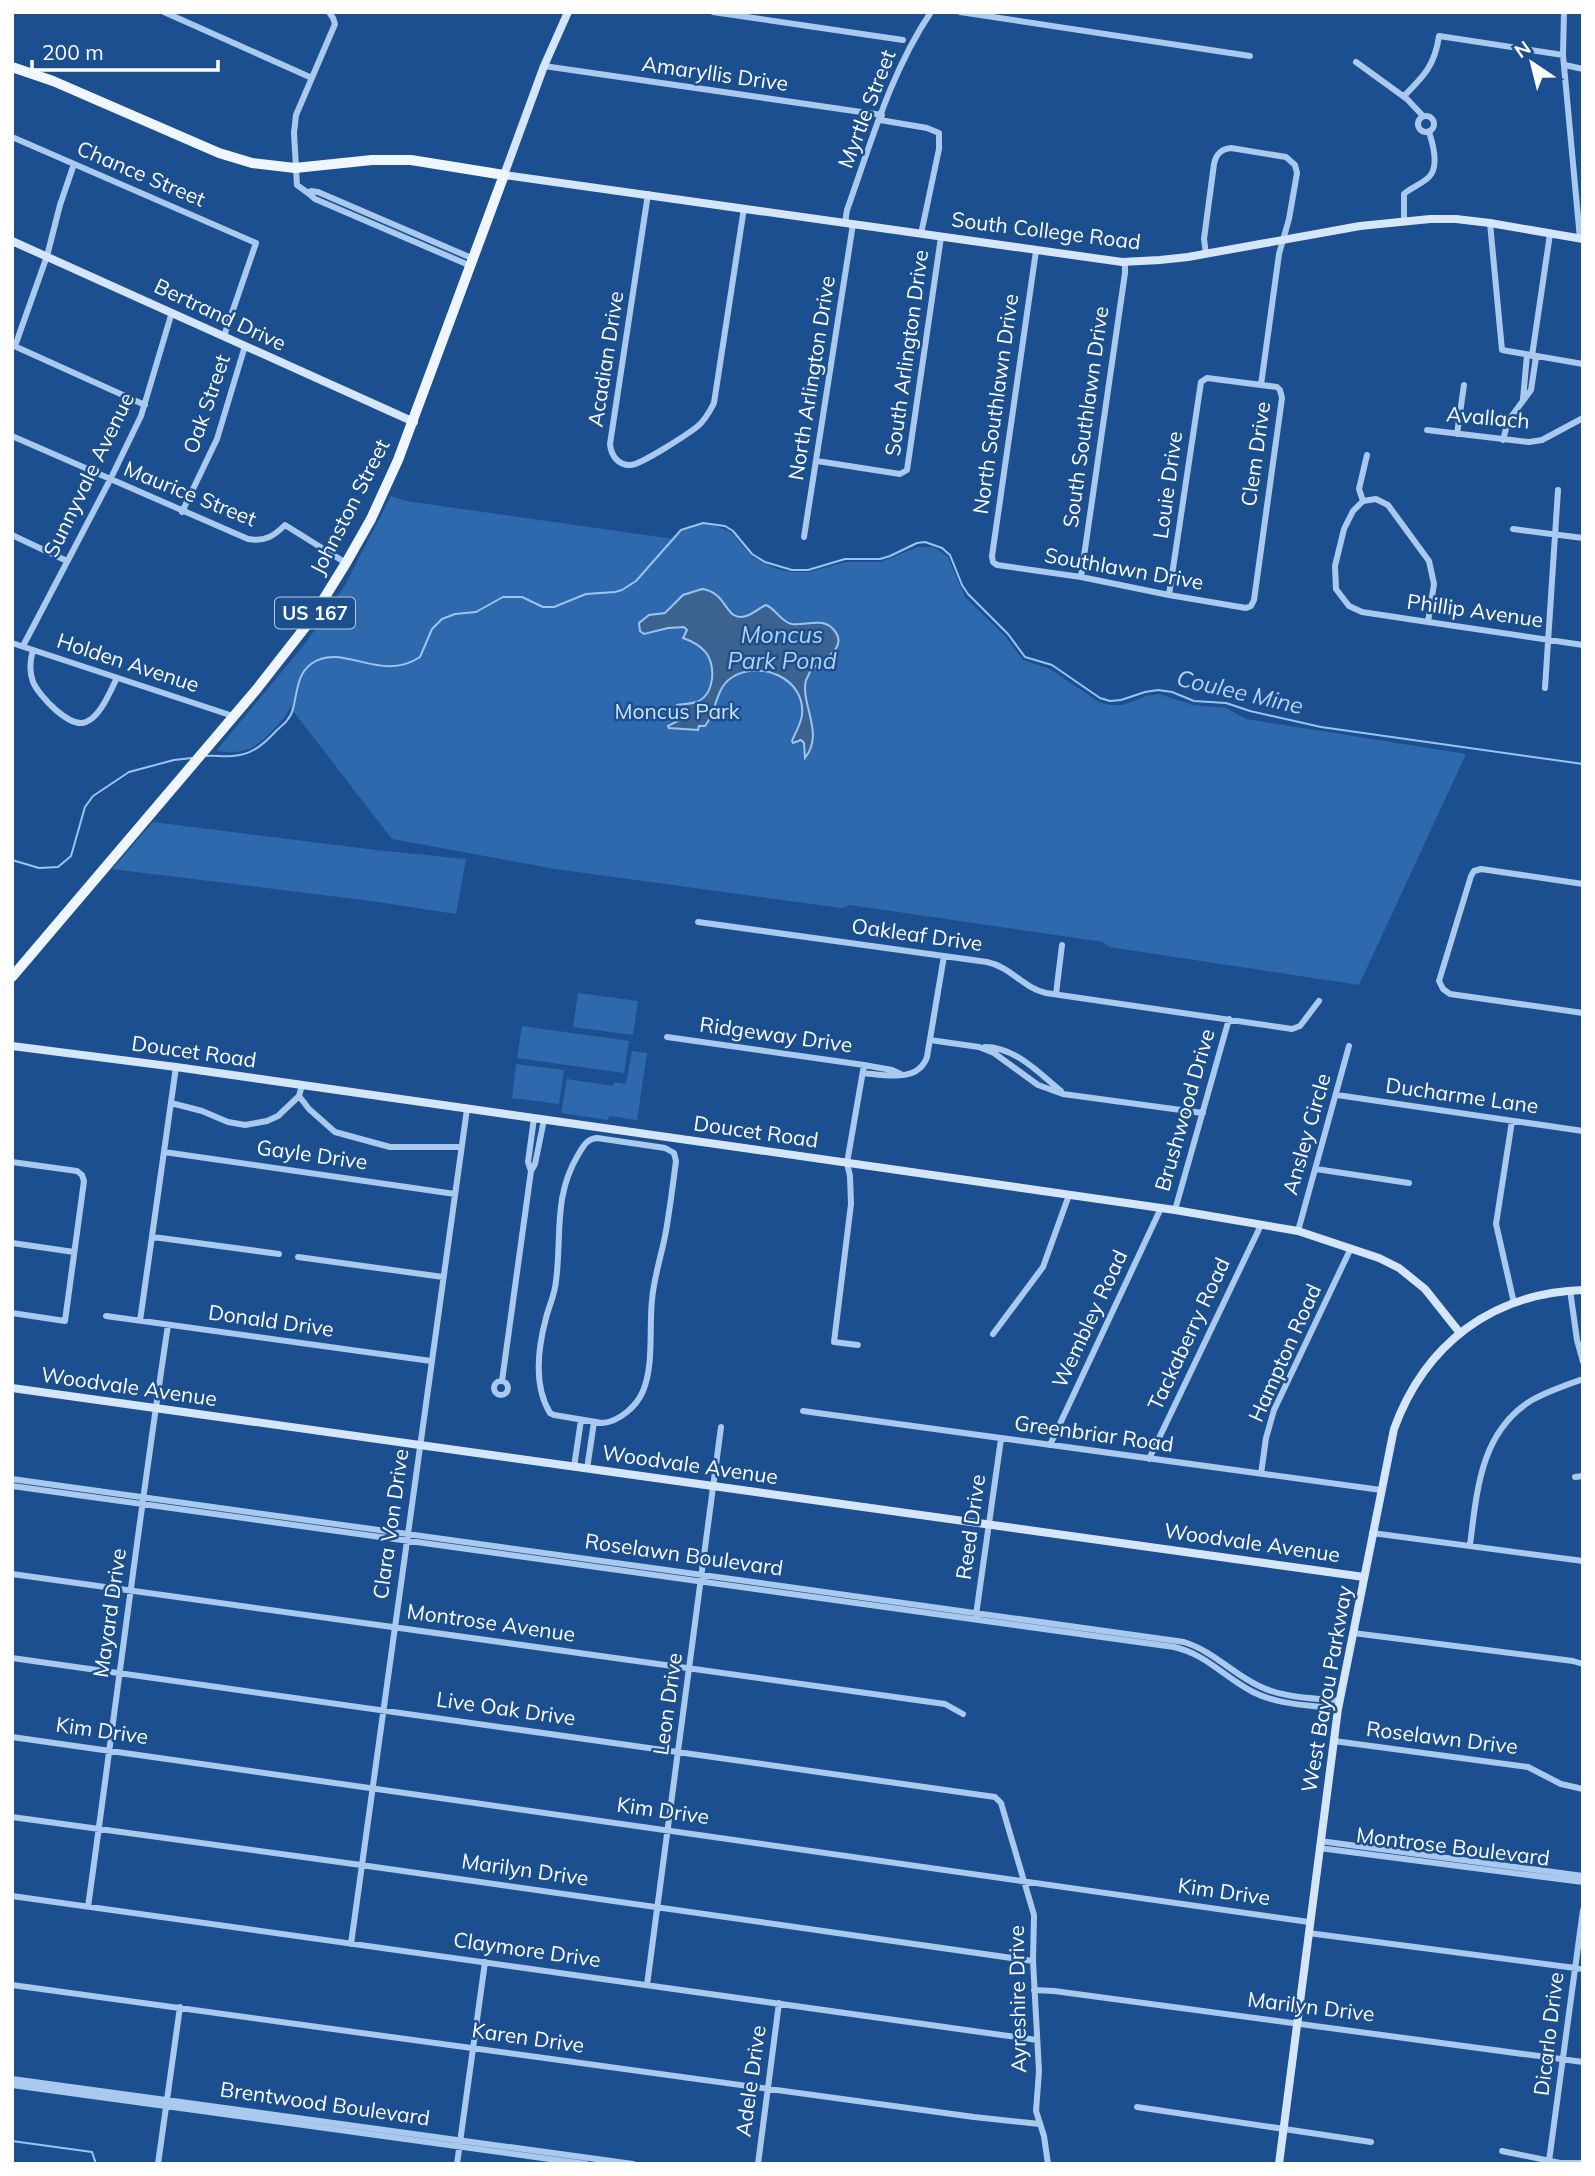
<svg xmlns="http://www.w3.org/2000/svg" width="1595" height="2176" font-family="Mulish,sans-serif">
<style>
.green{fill:#2e69ad}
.water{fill:#3c6290;stroke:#9cc4f0;stroke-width:2}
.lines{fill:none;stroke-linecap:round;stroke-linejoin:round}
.stream{stroke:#9cc4f0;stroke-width:2}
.street{stroke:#a9c9ee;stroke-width:6}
.secondary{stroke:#d6e6fa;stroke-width:8}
.primary{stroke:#f0f6ff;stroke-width:10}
.labels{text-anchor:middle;stroke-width:5;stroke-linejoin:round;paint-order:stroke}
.shield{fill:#1b4f8f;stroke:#bbcadd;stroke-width:2}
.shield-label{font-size:19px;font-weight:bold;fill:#fff}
.street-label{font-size:21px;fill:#fff;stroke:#1b4f8f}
.park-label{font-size:21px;fill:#cfe3fa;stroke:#1b4f8f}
.water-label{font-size:23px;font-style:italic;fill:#b5d3f5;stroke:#1b4f8f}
</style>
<rect width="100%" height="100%" fill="#1b4f8f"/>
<path class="green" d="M 391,496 L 406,501 L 674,539 L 682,531 L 703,524 L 714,525 L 732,533 L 751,556 L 776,569 L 792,572 L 809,572 L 846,562 L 881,562 L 918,547 L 933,547 L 948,557 L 965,597 L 1006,637 L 1023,660 L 1050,669 L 1099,702 L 1110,705 L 1123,705 L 1146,696 L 1159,694 L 1193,705 L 1226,708 L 1246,719 L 1466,754 L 1359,985 L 1109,947 L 1103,942 L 850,905 L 842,908 L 555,869 L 392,839 L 290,707 C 287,716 280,722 273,730 C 255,749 243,755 216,751 L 308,640 L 345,585 Z
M 153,822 L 376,850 L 466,859 L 456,914 L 371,901 L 112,869 Z
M 578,993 L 638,1001 L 633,1035 L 573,1027 Z
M 522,1026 L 629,1041 L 624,1073 L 517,1058 Z
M 632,1051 L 647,1053 L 637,1120 L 609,1116 L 608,1120 L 561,1113 L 567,1079 L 613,1086 L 614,1082 L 626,1084 Z
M 516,1064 L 564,1070 L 559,1104 L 512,1098 Z"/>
<path class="water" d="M 702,589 C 728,592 725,623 746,616 C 753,614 759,608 766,605 C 776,609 781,622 792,624 C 805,626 822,617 833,629 C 851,648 820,661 811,670 C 810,671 807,679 806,680 C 800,704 825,733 805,758 L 804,743 L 801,740 L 793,743 L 792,741 C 795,733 801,724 802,715 C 806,678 759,659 731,678 C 715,689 717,711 705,726 L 699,726 L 698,730 L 669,728 L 668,726 L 678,721 L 680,718 L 674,710 L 677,705 C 684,704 693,704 699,701 C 715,692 715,667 707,654 C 701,646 692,641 683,638 L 687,630 L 684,627 L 668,628 L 644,634 L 640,631 L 639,623 L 649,615 L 665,613 L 683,595 Z"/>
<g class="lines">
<path class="stream" d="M 205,756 C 214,755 223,757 232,756 C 252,755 264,744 277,730 C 284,724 291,718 293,709 C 297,694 297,674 311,664 C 342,641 380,684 420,657 L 432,629 L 442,619 L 455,614 L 476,612 L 503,597 L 522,597 L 543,607 L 554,607 L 586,594 L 615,592 L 622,590 L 636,581 L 681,530 L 703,523 L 725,526 L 733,531 L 752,554 L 765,562 L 792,570 L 808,570 L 845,559 L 880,559 L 890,556 L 917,543 L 925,542 L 942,548 L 950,555 L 962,585 L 968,594 L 1008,634 L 1025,657 L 1052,665 L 1100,698 L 1110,701 L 1121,700 L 1145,692 L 1158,690 L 1172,692 L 1194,701 L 1226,703 L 1250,711 L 1321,727 L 1583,764
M 12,860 L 39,868 L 58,867 L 71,856 L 85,807 L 93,796 L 129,772 L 174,760 L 192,758
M 12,2141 L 92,2152 L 96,2164"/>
<path class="street" d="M 164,12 L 312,78
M 329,12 L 333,18 L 335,24 L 296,115 L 294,133 L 297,185 L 308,193 L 311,191 L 318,192 L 474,259
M 713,12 L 903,40
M 960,12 L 1250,56
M 1564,12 L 1563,55 L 1580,239
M 1356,62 L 1407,99 L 1423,116
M 1565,65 L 1583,69
M 544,66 L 882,115
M 1404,96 C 1424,76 1435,65 1439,36 L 1563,55
M1418 124a8 8 0 1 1 16 0a8 8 0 1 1-16 0Z
M 880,120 L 927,128 L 939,133 L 939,149 L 921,234
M 12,137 L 256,243 L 224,336
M 308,193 L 315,199 L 471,266
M 648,194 L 610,444 C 611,456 619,466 631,465 C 642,464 688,434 698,426 C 705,420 710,411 714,403 L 744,208
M 1404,220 L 1404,194 C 1412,187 1422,184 1429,177 C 1439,167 1433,144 1429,132
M 845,223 L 847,210 C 871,143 891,71 931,12
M 1490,223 L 1502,350 L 1583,364
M 1036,251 L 992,556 L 993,562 L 997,565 L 1081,577 L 1169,595 L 1246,608 L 1251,606 L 1254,600 L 1282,398 L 1280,390 L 1277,387 L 1207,378 L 1201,382 L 1169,595
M 1206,254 L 1204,239 L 1214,164 C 1216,154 1221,149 1231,148 L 1286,157 L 1295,165 L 1297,173 L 1289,219 L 1279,254 L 1261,385
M 12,345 L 145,405
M 15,346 L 47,256 L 60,205 L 74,164
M 1532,356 L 1550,234
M 1523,399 L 1527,355
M 1427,430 L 1529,442 L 1542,440 L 1583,418
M 1457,434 L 1464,385
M 12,436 L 248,539 C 265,542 274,536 285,525 L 346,563
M 1503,440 L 1508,421 L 1531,390 L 1536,357
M 817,461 L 900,474 L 907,470 L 941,237
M 1363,501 L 1359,489 L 1367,455
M 182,512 L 217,439 L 245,346
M 1513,529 L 1583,538
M 12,535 L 67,561
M 804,537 L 853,224
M 1081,577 L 1125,273 L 1125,261
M 1428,622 L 1434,584 L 1429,561 L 1388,505 L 1376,499 L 1363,501 L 1353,511 L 1344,529 L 1335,566 L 1336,589 L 1349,606 L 1362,612 L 1428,622 L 1583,645
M 12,643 L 233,716
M 23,646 L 110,480 L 141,416 L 172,312
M 33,650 C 30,660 29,671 33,682 C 39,696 70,729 86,722 C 101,716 110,691 117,678
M 1545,688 L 1558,490
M 1583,884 L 1481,869 L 1474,871 L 1471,876 L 1439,981 L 1443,989 L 1450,994 L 1583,1013
M 698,922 L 987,962 C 1011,967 1023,988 1046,993 L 1292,1029 L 1300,1026 L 1319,1001
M 1056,994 L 1062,945
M 667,1037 L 864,1065 L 892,1070 L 903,1075
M 930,1040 L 979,1047 L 994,1053 L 1038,1085 L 1063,1094 L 1203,1113
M 985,1047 C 1015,1047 1039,1073 1061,1091
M 863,1073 C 885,1075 918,1083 927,1057 L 944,956
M 1337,1095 L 1583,1131
M 299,1096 L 309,1109 L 335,1132 L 390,1147 L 461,1147
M 171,1103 L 202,1111 L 228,1122 L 245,1125 L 267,1121 L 278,1116 L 299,1096 L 302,1085
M 1512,1121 L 1496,1224 L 1514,1303
M 597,1138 L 665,1148 L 674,1153 L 676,1161 C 673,1184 670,1208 666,1231 C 662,1254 654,1276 652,1300 C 649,1327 654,1365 643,1391 C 637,1406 619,1422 602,1423 L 554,1415 L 550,1413 C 533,1385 538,1348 546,1318 C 549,1306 555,1294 556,1281 C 562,1236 553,1197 578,1155 C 583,1147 586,1139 597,1138 Z
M 164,1152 L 455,1194
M 12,1162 L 77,1171 L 82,1175 L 84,1181 L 65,1321 L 12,1313
M 1316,1169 L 1409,1183
M 531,1171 L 528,1162 L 534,1118
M 1175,1210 L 1229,1019
M 1298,1231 L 1349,1046
M 153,1237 L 279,1254
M 12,1243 L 74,1252
M 298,1257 L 443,1277
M 1570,1290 L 1577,1340 L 1583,1362
M 106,1316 L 431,1361
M 140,1321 L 176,1067
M 993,1334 L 1043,1267 L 1069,1195
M 858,1345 L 834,1342 L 851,1204 L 850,1176 L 847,1163 L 864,1065
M 502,1381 L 531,1171 L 535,1164 L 544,1120
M494 1388a7 7 0 1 1 14 0a7 7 0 1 1-14 0Z
M 803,1411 L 1381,1490
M 1050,1445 L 1161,1208
M 1149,1459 L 1261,1225
M 574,1467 L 581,1420
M 587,1469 L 594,1422
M 1261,1474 L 1266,1438 L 1274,1410 L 1351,1248
M 1575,1477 L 1583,1476
M 12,1479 L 1184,1642 C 1213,1651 1233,1674 1259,1686 C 1283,1698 1313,1698 1339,1701
M 12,1486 L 1174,1647 C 1206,1654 1225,1678 1253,1692 C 1278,1705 1310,1705 1338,1709
M 1372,1533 L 1583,1561
M 1470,1545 C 1477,1491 1480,1432 1532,1400 C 1548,1391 1566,1385 1583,1379
M 12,1574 L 945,1704 L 963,1714
M 976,1615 L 1001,1439
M 1353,1633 L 1573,1661 L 1583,1664
M 12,1658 L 995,1797 L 1001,1803 L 1034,1915 L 1033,1961 L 1039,2071 L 1036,2111 L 1044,2136 L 1048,2164
M 12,1737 L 1309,1922
M 1334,1741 L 1528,1767 L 1561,1784 L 1583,1789
M 12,1817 L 361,1865 L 1033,1961
M 1320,1841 L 1583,1876
M 1319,1848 L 1583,1882
M 12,1896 L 1037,2040
M 88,1907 C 115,1713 139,1518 168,1325
M 1308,1933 L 1583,1969
M 351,1944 L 467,1109
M 12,1985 L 974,2117 L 1040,2124
M 647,1985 L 721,1427
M 1034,1990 L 1054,1991 L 1583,2062
M 12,2079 L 633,2164
M 12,2085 L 586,2164
M 1137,2107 L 1371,2142
M 1502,2151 L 1560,2163 L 1583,2163
M 1549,2161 L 1583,1910
M 158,2164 L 180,2007
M 457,2164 L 485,1962
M 758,2164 L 779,2003"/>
<path class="secondary" d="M 568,12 L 544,66 L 504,175 L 1122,262 L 1160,260 L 1188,257 L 1360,226 L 1430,219 L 1456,219 L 1490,223 L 1583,239
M 12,241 L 414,422
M 12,1046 L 176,1067 L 751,1149 L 1175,1210 L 1298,1231 L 1379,1258 L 1399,1268 L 1425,1289 L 1460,1333
M 12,1388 L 1364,1577
M 1279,2164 L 1338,1709 L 1394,1429 C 1425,1344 1492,1293 1583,1290"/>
<path class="primary" d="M 12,67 L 53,81 L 219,153 L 252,163 L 295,168 L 372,160 L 411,160 L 504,175 L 398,460 L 371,519 L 346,563 L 310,621 L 256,690 L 12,977"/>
</g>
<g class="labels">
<rect class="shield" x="275" y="597.5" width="80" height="31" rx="5"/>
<g class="shield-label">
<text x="315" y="620">US 167</text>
</g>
<g class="street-label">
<text transform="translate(715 74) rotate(8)" y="7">Amaryllis Drive</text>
<text transform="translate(867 109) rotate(-69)" y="7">Myrtle Street</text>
<text transform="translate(141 174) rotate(23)" y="7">Chance Street</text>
<text transform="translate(1046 231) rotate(7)" y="7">South College Road</text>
<text transform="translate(220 315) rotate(25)" y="7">Bertrand Drive</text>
<text transform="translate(907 353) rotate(-82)" y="7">South Arlington Drive</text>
<text transform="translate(606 359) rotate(-81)" y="7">Acadian Drive</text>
<text transform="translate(812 378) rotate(-81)" y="7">North Arlington Drive</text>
<text transform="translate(207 404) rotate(-71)" y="7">Oak Street</text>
<text transform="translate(996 404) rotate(-82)" y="7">North Southlawn Drive</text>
<text transform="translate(1086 417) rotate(-82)" y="7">South Southlawn Drive</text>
<text transform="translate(1488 418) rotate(5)" y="7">Avallach</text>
<text transform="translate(1256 454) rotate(-82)" y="7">Clem Drive</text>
<text transform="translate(89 475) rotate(-64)" y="7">Sunnyvale Avenue</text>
<text transform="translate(1168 485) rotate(-82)" y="7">Louie Drive</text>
<text transform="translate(190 494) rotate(22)" y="7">Maurice Street</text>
<text transform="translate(350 507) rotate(-63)" y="7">Johnston Street</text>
<text transform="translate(1124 569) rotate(10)" y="7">Southlawn Drive</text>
<text transform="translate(1475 611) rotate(8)" y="7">Phillip Avenue</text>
<text transform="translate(128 663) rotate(18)" y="7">Holden Avenue</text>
<text transform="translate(917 935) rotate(8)" y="7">Oakleaf Drive</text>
<text transform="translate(776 1035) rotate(8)" y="7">Ridgeway Drive</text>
<text transform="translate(194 1052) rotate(8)" y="7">Doucet Road</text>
<text transform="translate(1462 1096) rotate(8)" y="7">Ducharme Lane</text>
<text transform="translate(1185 1110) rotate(-74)" y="7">Brushwood Drive</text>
<text transform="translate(756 1132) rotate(8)" y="7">Doucet Road</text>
<text transform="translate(1307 1134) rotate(-74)" y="7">Ansley Circle</text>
<text transform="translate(312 1155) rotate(8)" y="7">Gayle Drive</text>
<text transform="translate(1090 1319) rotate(-65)" y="7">Wembley Road</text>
<text transform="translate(271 1321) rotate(8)" y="7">Donald Drive</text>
<text transform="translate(1189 1334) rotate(-65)" y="7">Tackaberry Road</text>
<text transform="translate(1285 1353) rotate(-66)" y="7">Hampton Road</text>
<text transform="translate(129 1387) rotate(8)" y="7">Woodvale Avenue</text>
<text transform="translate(1094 1434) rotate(8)" y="7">Greenbriar Road</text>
<text transform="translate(690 1465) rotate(8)" y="7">Woodvale Avenue</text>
<text transform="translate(391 1524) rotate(-82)" y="7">Clara Von Drive</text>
<text transform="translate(971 1527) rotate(-82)" y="7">Reed Drive</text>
<text transform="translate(1252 1543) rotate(8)" y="7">Woodvale Avenue</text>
<text transform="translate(684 1555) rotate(8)" y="7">Roselawn Boulevard</text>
<text transform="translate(110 1613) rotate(-82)" y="7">Mayard Drive</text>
<text transform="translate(491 1623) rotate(8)" y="7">Montrose Avenue</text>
<text transform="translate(1327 1689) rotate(-80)" y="7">West Bayou Parkway</text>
<text transform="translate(668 1704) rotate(-82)" y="7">Leon Drive</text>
<text transform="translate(506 1709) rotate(8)" y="7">Live Oak Drive</text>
<text transform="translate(102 1731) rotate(8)" y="7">Kim Drive</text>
<text transform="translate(1442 1738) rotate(7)" y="7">Roselawn Drive</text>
<text transform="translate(663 1811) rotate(8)" y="7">Kim Drive</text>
<text transform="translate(1453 1847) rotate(7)" y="7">Montrose Boulevard</text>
<text transform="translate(525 1870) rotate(8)" y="7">Marilyn Drive</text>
<text transform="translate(1224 1892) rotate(8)" y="7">Kim Drive</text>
<text transform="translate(527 1950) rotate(8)" y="7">Claymore Drive</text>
<text transform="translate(1018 1999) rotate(-91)" y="7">Ayreshire Drive</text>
<text transform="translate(1311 2007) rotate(7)" y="7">Marilyn Drive</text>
<text transform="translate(1549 2034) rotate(-83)" y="7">Dicarlo Drive</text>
<text transform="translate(528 2038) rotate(8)" y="7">Karen Drive</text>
<text transform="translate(751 2081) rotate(-82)" y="7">Adele Drive</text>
<text transform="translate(325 2104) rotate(8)" y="7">Brentwood Boulevard</text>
</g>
<g class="park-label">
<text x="677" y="719">Moncus Park</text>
</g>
<g class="water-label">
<text x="782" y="643">Moncus<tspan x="782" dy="26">Park Pond</tspan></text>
<text transform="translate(1240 692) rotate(13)" y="8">Coulee Mine</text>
</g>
</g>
<rect width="1595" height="2176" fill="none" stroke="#ffffff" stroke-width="28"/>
<g transform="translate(1532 63) rotate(325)" stroke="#1b4f8f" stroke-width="5" paint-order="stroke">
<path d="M0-5L12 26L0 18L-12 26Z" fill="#ffffff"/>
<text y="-10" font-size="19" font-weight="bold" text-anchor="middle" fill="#ffffff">N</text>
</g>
<path d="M32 60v10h186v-10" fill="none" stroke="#ffffff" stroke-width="3.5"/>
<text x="42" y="60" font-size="21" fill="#ffffff" stroke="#1b4f8f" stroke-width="5" paint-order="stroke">200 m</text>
</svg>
